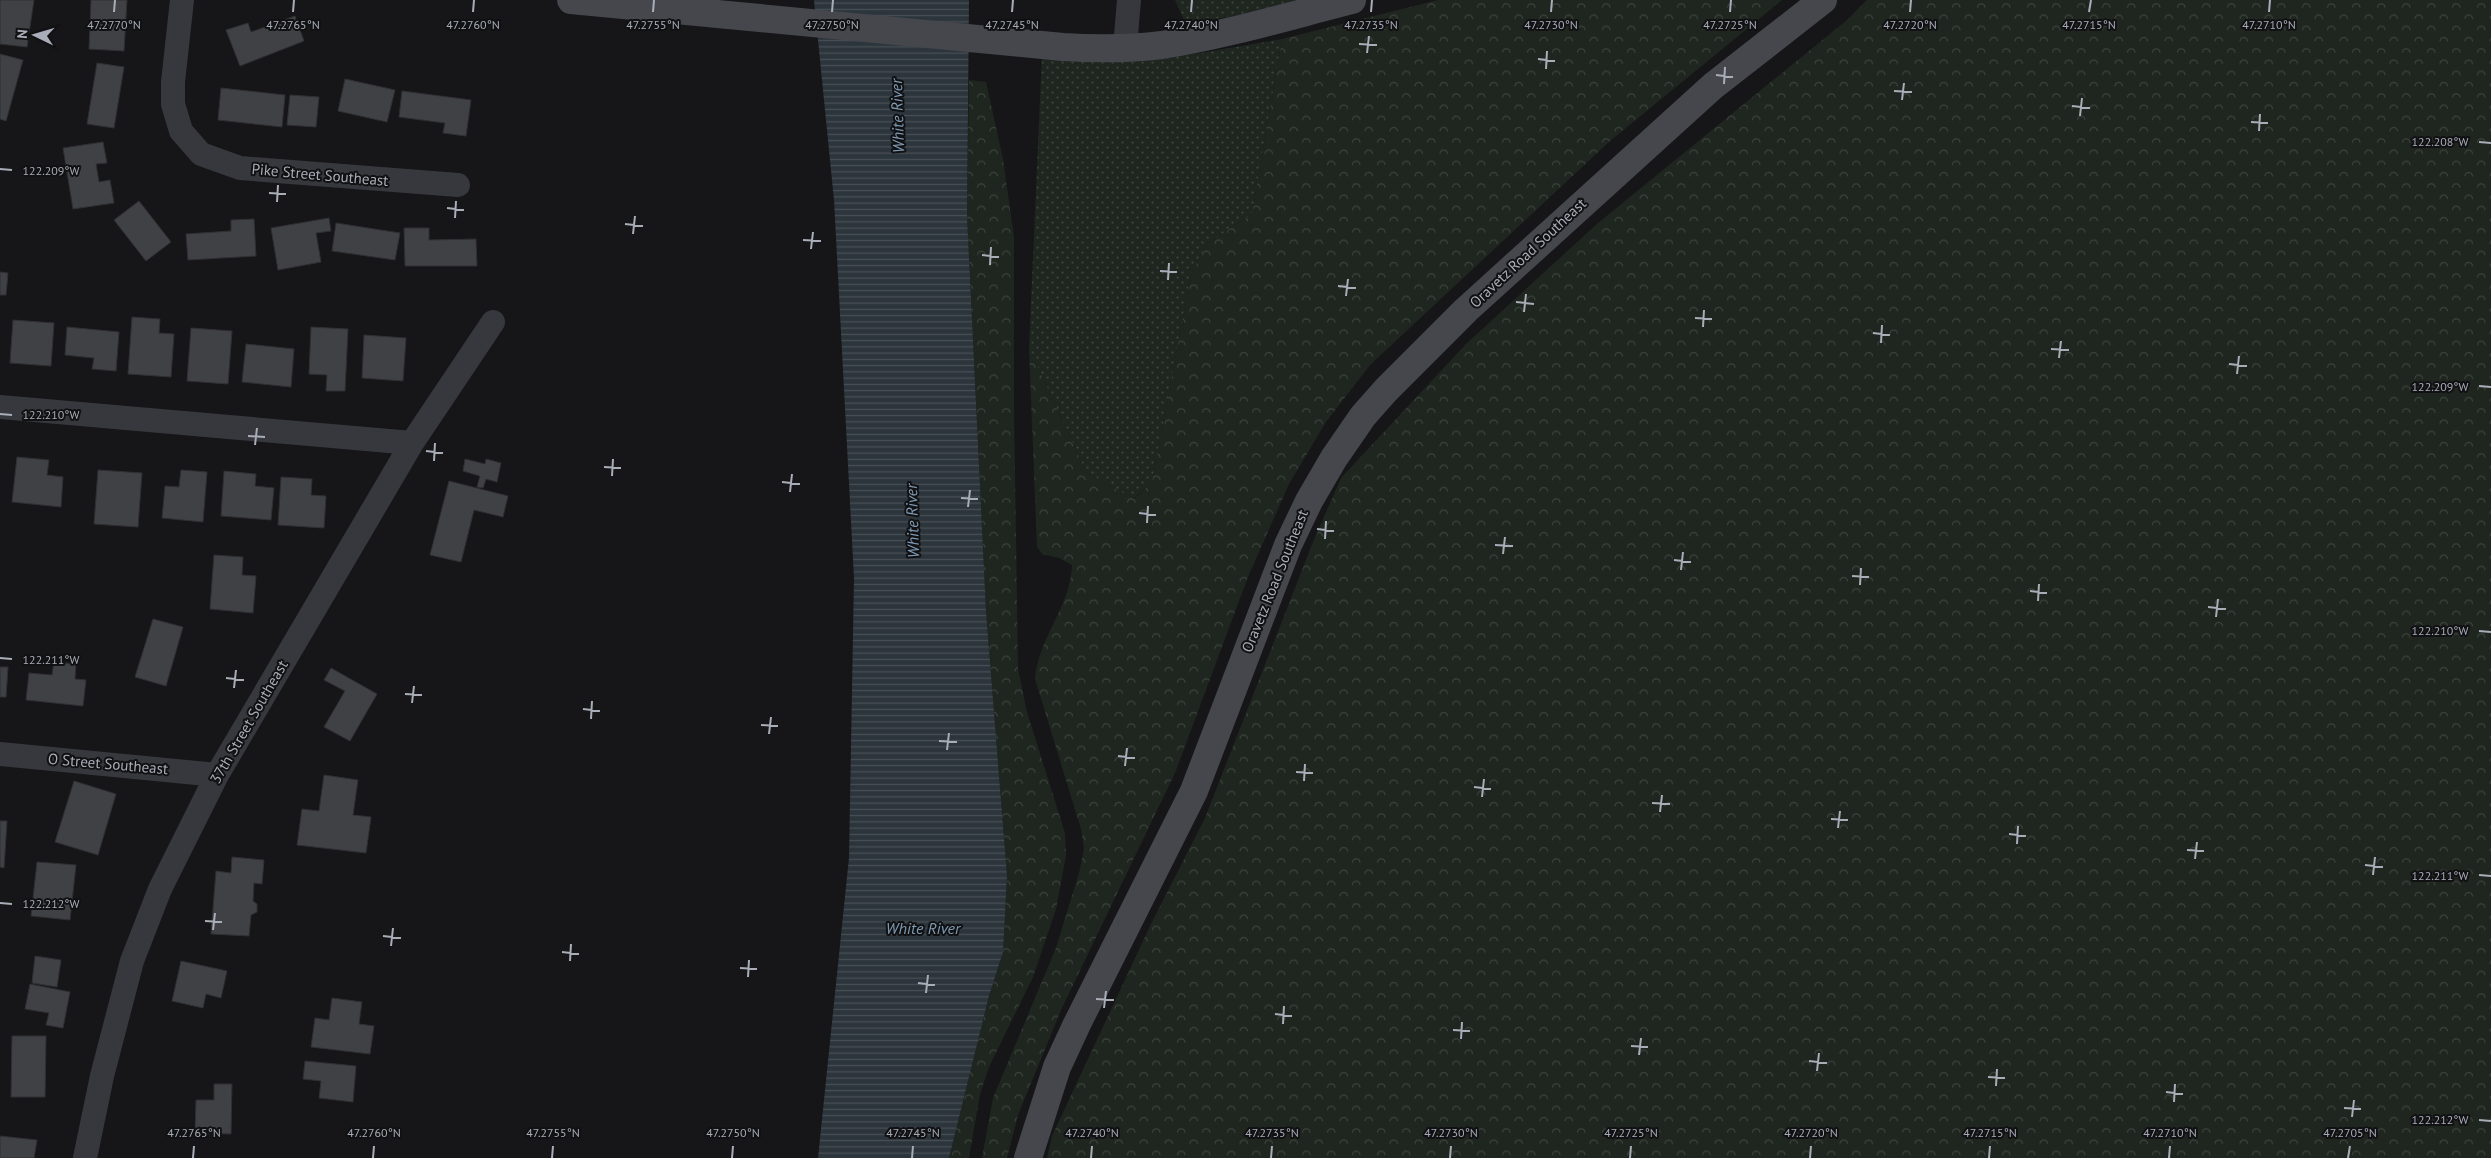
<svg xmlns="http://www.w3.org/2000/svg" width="2491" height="1158" font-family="'PT Sans',sans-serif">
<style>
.grass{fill:url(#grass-dots)}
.forest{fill:url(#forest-crowns)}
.water{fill:url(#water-rules)}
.building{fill:#404145;stroke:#303034}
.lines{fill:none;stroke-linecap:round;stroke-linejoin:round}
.street{stroke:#37383d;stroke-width:24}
.secondary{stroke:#45474d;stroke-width:28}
.ticks{fill:none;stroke:#a8adb8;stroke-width:2}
.labels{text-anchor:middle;stroke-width:4;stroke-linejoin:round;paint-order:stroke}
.street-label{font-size:15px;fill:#a8adb8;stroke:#111113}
.water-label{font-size:16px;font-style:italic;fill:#7f9bb3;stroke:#111113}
.ticks-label{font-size:12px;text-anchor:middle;fill:#a8adb8;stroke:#111113;stroke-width:4;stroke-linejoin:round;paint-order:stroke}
</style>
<defs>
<pattern id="grass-dots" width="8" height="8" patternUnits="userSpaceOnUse" patternTransform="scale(1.25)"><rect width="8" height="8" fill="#1e261f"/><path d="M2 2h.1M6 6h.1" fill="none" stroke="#3c433d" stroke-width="1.8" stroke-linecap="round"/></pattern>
<pattern id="forest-crowns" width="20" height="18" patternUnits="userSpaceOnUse" patternTransform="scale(1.25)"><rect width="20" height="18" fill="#1e261f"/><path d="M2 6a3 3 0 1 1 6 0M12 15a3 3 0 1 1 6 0" fill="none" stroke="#3c433d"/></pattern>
<pattern id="water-rules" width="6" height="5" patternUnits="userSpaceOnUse" patternTransform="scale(1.25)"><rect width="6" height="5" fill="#2c353c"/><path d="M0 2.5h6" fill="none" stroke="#485056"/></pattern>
</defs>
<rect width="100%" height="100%" fill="#161618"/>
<path class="grass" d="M 1175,0 L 1296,0 L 1251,13 L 1186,24 Z
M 1282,39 L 1252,214 L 1207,244 L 1191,274 L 1152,482 L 1133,499 L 1086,472 L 1029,348 L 1042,54 L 1149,58 L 1201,53 Z"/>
<path class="forest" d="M 1438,0 L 1782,0 L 1610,141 L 1370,365 L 1326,422 L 1289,484 L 1248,577 L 1175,773 L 1061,1010 L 1018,1115 L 1007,1158 L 982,1158 L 993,1098 L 1056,948 L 1079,873 L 1084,849 L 1081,829 L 1035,679 C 1038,638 1071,606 1072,565 L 1059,558 L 1042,554 L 1037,547 L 1029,348 L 1086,472 L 1134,499 L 1152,482 L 1191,274 L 1207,244 L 1252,214 L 1282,39 Z
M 1867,0 L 2491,0 L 2491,1158 L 1047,1158 L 1052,1136 L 1151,924 L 1205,818 L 1313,542 L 1341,478 L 1466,344 L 1598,223 L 1847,20 Z
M 969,80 L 986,82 L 1003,159 L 1014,237 L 1014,409 L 1018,669 L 1027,712 L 1065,833 L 1066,856 L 1056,909 L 1033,977 L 989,1067 L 980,1094 L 969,1158 L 949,1158 L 989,996 L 1003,952 L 1007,876 L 986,611 L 967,216 Z"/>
<path class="water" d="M 814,0 L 969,0 L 967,216 L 986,611 L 1007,876 L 1003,952 L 989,996 L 949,1158 L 818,1158 L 849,858 L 854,578 L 834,200 Z"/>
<path class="building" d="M 0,0 L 34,0 L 27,47 L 0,44 Z
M 91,0 L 127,0 L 124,51 L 89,49 Z
M 295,16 L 304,41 L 240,66 L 226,30 L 248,23 L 251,32 Z
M 0,54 L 23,60 L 6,121 L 0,119 Z
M 97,63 L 124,67 L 114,128 L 87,124 Z
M 345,79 L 395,90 L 387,122 L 338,111 Z
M 221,88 L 285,95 L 282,127 L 218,120 Z
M 402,91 L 471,100 L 466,136 L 443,133 L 445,123 L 399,117 Z
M 290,95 L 319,97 L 316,127 L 287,125 Z
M 103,142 L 107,163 L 96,164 L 99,182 L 110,180 L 114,203 L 73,209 L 63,148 Z
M 139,201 L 171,242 L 146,261 L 114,220 Z
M 329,218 L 331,231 L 316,233 L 321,262 L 278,270 L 271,228 Z
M 254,219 L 256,256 L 188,260 L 186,234 L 231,231 L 231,220 Z
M 336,223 L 400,233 L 395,260 L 332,251 Z
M 404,228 L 429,228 L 429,240 L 476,239 L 477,266 L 405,266 Z
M 0,272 L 8,273 L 6,295 L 0,295 Z
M 132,317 L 160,319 L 159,333 L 174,334 L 171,377 L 128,374 Z
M 13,320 L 54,323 L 51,366 L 10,363 Z
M 67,327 L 119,332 L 116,371 L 92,369 L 94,358 L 65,355 Z
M 311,327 L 348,329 L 345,391 L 326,391 L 327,375 L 309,374 Z
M 191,328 L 232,331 L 228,384 L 187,381 Z
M 364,335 L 406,338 L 403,381 L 362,378 Z
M 246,344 L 294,349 L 291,387 L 242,382 Z
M 17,457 L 49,460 L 47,475 L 63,477 L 61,507 L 12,502 Z
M 465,459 L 485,464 L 486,459 L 501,463 L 497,482 L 486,479 L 483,488 L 477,487 L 480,476 L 463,471 Z
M 98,470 L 142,473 L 138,527 L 94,524 Z
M 181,470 L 207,472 L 203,522 L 162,518 L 165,486 L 179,487 Z
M 224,471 L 256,474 L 255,486 L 274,488 L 271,520 L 221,516 Z
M 281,477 L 312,479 L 311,495 L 326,496 L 324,528 L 278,525 Z
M 449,481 L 508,496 L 503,517 L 474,510 L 461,562 L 430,555 Z
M 214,555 L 243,557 L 242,575 L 256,576 L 253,613 L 210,609 Z
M 153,619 L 183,627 L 166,686 L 135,677 Z
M 54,662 L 76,664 L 75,679 L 86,680 L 83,706 L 26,700 L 29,673 L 52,675 Z
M 0,667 L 8,667 L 6,697 L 0,697 Z
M 331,668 L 377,694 L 350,741 L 324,727 L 345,691 L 324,680 Z
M 324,775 L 358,780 L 353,815 L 371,817 L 366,853 L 297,845 L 302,809 L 319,811 Z
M 74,781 L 116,794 L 98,855 L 55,842 Z
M 0,821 L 7,821 L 4,868 L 0,867 Z
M 232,857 L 264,860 L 262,884 L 254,883 L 253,901 L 257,904 L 257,912 L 251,915 L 249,936 L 211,934 L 216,871 L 231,873 Z
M 37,862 L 76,865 L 70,920 L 31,916 Z
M 35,956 L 61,960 L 57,987 L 32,983 Z
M 181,961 L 227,971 L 221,998 L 206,994 L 203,1008 L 172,1001 Z
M 30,984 L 70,992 L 63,1028 L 46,1025 L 49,1013 L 25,1009 Z
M 332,998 L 362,1002 L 359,1024 L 374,1026 L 370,1054 L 311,1047 L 315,1018 L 329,1020 Z
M 12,1036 L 46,1036 L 45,1097 L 11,1097 Z
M 305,1061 L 356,1066 L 353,1102 L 319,1098 L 321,1081 L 303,1079 Z
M 214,1084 L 232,1084 L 231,1134 L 195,1133 L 196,1100 L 214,1100 Z
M 0,1136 L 37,1140 L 34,1158 L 0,1158 Z"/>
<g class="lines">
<path class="street" d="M 182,0 L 173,82 L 173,104 L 181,131 L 201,154 L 240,168 L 458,185
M 1125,47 L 1129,0
M 0,407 L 412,443
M 0,754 L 217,775
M 85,1158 L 102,1076 L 132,961 L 160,889 L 217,775 L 412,443 L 493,322"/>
<path class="secondary" d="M 571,0 L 1063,47 C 1096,49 1130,49 1162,45 C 1226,35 1289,16 1352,0
M 1028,1158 L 1057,1067 L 1077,1024 L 1194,791 L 1288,545 L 1309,501 L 1334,458 L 1363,416 L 1386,390 L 1466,310 L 1713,86 L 1823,0"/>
</g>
<path class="ticks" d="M 114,12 L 115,0M 293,12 L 294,0M 473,12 L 474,0M 653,12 L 654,0M 832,12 L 833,0M 1012,12 L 1013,0M 1191,12 L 1192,0M 1371,12 L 1372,0M 1551,12 L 1552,0M 1730,12 L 1731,0M 1910,12 L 1911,0M 2089,12 L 2091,0M 2269,12 L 2270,0M 1359,44 L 1377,45M 1367,53 L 1369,36M 1538,59 L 1555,61M 1546,69 L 1547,51M 1716,75 L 1733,77M 1724,84 L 1725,67M 1894,91 L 1912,92M 1902,100 L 1904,83M 2072,106 L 2090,108M 2080,116 L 2082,98M 2251,122 L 2268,123M 2259,131 L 2260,114M 2479,142 L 2491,143M 0,169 L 12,170M 269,193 L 286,194M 277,202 L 278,185M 447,208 L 464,210M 455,218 L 456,201M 625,224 L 643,226M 633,234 L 635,216M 803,240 L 821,241M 811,249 L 813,232M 982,255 L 999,257M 990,265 L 991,247M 1160,271 L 1177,272M 1168,280 L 1169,263M 1338,286 L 1356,288M 1346,296 L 1348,279M 1516,302 L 1534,304M 1524,312 L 1526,294M 1695,318 L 1712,319M 1703,327 L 1704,310M 1873,333 L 1890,335M 1881,343 L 1882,325M 2051,349 L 2069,350M 2059,358 L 2061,341M 2229,364 L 2247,366M 2237,374 L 2239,356M 2479,386 L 2491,387M 0,414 L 12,415M 248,436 L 265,437M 255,445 L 257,428M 426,451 L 443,453M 434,461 L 435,443M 604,467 L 621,468M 612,476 L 613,459M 782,482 L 800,484M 790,492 L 792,474M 961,498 L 978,499M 968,507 L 970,490M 1139,513 L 1156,515M 1147,523 L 1148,506M 1317,529 L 1334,531M 1325,539 L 1326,521M 1495,545 L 1513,546M 1503,554 L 1505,537M 1674,560 L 1691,562M 1681,570 L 1683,552M 1852,576 L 1869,577M 1860,585 L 1861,568M 2030,591 L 2047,593M 2038,601 L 2039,584M 2208,607 L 2226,609M 2216,617 L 2218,599M 2479,631 L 2491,632M 0,658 L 12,659M 226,678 L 244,680M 234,688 L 236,670M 405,694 L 422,695M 412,703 L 414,686M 583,709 L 600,711M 591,719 L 592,701M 761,725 L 778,726M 769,734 L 771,717M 939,741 L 957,742M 947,750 L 949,733M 1118,756 L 1135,758M 1125,766 L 1127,748M 1296,772 L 1313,773M 1304,781 L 1305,764M 1474,787 L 1491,789M 1482,797 L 1484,779M 1652,803 L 1670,804M 1660,812 L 1662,795M 1831,819 L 1848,820M 1838,828 L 1840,811M 2009,834 L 2026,836M 2017,844 L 2018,826M 2187,850 L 2204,851M 2195,859 L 2197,842M 2365,865 L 2383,867M 2373,875 L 2375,857M 2479,875 L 2491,876M 0,903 L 12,904M 205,921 L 222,922M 213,930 L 215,913M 383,936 L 401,938M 391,946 L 393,928M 562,952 L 579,954M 570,961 L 571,944M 740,968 L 757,969M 748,977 L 749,960M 918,983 L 935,985M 926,993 L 928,975M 1096,999 L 1114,1000M 1104,1008 L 1106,991M 1275,1014 L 1292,1016M 1283,1024 L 1284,1006M 1453,1030 L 1470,1031M 1461,1039 L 1462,1022M 1631,1046 L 1648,1047M 1639,1055 L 1641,1038M 1809,1061 L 1827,1063M 1817,1071 L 1819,1053M 1988,1077 L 2005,1078M 1996,1086 L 1997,1069M 2166,1092 L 2183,1094M 2174,1102 L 2175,1084M 2344,1108 L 2361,1109M 2352,1117 L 2354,1100M 2479,1120 L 2491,1121M 193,1158 L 194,1146M 373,1158 L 374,1146M 552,1158 L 553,1146M 732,1158 L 733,1146M 912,1158 L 913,1146M 1091,1158 L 1092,1146M 1271,1158 L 1272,1146M 1450,1158 L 1451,1146M 1630,1158 L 1631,1146M 1810,1158 L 1811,1146M 1989,1158 L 1990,1146M 2169,1158 L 2170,1146M 2348,1158 L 2350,1146"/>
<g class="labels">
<g class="street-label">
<text transform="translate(320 175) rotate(5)" y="5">Pike Street Southeast</text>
<text transform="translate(1528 253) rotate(-43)" y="5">Oravetz Road Southeast</text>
<text transform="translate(1275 581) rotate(-68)" y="5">Oravetz Road Southeast</text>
<text transform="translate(249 722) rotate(-60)" y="5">37th Street Southeast</text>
<text transform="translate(108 764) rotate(5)" y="5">O Street Southeast</text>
</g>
<g class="water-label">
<text transform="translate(897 116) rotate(-92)" y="6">White River</text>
<text transform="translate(912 521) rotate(-92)" y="6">White River</text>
<text x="923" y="934">White River</text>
</g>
</g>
<g class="ticks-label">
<text x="114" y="29">47.2770°N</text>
<text x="293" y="29">47.2765°N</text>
<text x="473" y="29">47.2760°N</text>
<text x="653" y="29">47.2755°N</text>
<text x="832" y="29">47.2750°N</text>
<text x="1012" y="29">47.2745°N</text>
<text x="1191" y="29">47.2740°N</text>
<text x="1371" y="29">47.2735°N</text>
<text x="1551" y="29">47.2730°N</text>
<text x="1730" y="29">47.2725°N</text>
<text x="1910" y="29">47.2720°N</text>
<text x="2089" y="29">47.2715°N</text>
<text x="2269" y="29">47.2710°N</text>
<text x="2440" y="146">122.208°W</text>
<text x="51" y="175">122.209°W</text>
<text x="2440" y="391">122.209°W</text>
<text x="51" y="419">122.210°W</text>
<text x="2440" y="635">122.210°W</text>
<text x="51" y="664">122.211°W</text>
<text x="2440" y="880">122.211°W</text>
<text x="51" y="908">122.212°W</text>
<text x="2440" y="1124">122.212°W</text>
<text x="194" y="1137">47.2765°N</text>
<text x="374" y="1137">47.2760°N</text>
<text x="553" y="1137">47.2755°N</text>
<text x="733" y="1137">47.2750°N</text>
<text x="913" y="1137">47.2745°N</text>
<text x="1092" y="1137">47.2740°N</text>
<text x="1272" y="1137">47.2735°N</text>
<text x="1451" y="1137">47.2730°N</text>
<text x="1631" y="1137">47.2725°N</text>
<text x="1811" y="1137">47.2720°N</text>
<text x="1990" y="1137">47.2715°N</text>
<text x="2170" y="1137">47.2710°N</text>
<text x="2350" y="1137">47.2705°N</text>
</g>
<g transform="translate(35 35) rotate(275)" stroke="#111113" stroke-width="4" paint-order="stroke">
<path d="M0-4L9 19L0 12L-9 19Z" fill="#a8adb8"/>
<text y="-8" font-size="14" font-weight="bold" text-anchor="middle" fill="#a8adb8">N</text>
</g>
</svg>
